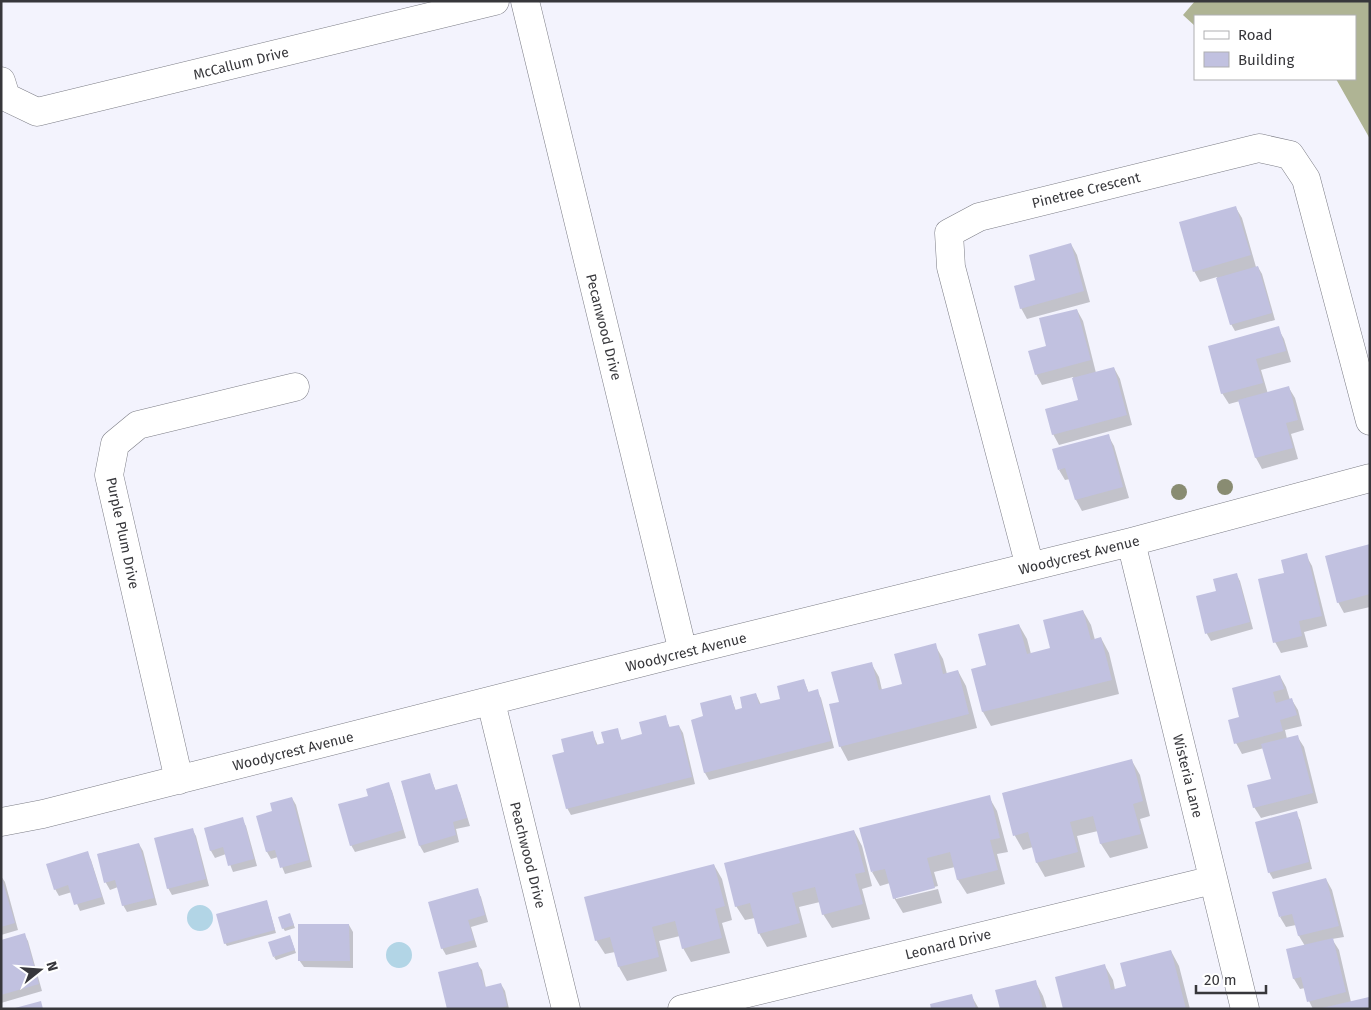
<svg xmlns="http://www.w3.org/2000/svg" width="1371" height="1010" font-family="'Fira Sans',sans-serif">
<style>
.forest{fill:#afb494}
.water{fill:#b2d5e6}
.shadow{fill:#0003}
.building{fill:#c1c1e0}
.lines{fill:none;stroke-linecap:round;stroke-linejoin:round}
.minor-casing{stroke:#7c7d86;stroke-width:29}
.minor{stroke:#fff;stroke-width:28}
.tree{fill:#898c72}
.labels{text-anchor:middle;stroke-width:4;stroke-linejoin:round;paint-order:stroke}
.street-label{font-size:14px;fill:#37373b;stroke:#fff}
</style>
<rect width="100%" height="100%" fill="#f3f3fd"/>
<path class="forest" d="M 1195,1 L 1370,1 L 1370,139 L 1336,79 L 1355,79 L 1355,16 L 1195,16 L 1195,26 L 1183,15 Z"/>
<path class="water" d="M187 918a13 13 0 1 1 26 0a13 13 0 1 1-26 0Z
M386 955a13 13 0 1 1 26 0a13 13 0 1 1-26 0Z"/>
<path class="shadow" d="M 1236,208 L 1242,218 L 1256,267 L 1258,267 L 1262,274 L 1275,320 L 1235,331 L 1231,324 L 1217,277 L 1200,282 L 1194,271 Z
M 1071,244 L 1077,255 L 1090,302 L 1027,319 L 1021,308 Z
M 1077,310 L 1083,321 L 1096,373 L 1114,368 L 1120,379 L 1132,425 L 1059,445 L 1053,434 L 1079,401 L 1073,377 L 1042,385 L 1036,374 L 1047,347 Z
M 1278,328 L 1284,339 L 1291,362 L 1261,370 L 1268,394 L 1289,388 L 1295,398 L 1304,430 L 1291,434 L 1298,459 L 1262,469 L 1256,458 L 1240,401 L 1229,404 L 1222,393 Z
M 1108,435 L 1114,446 L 1129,498 L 1082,511 L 1076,500 L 1070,479 L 1065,480 L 1059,470 Z
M 1370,546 L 1370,607 L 1344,613 L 1338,602 Z
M 1306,555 L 1312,566 L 1327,626 L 1304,632 L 1308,647 L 1281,653 L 1275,642 L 1285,574 Z
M 1236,574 L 1240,581 L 1253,629 L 1211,641 L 1207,634 L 1197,597 L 1218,592 Z
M 1083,611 L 1091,625 L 1095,640 L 1101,638 L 1109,653 L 1119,694 L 991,726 L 983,712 L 972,670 L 987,666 L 1019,625 L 1027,639 L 1031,654 L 1052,649 Z
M 935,645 L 943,659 L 947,674 L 958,671 L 966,686 L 977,728 L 848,761 L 840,746 L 840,703 L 871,663 L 879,677 L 882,690 L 903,685 Z
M 1280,676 L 1286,687 L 1290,700 L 1292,700 L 1298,710 L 1302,726 L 1285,730 L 1287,739 L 1297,736 L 1304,747 L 1318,803 L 1261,818 L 1254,807 L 1272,780 L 1264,748 L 1242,754 L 1236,743 L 1241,718 Z
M 804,681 L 809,693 L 817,691 L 821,698 L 834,748 L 709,780 L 705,773 L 692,720 L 704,717 L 731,697 L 736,711 L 744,709 L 756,694 L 761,705 L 782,700 Z
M 665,716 L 670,728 L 679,726 L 683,733 L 695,784 L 571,815 L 567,808 L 566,753 L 592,732 L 598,746 L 605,744 L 617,729 L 622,741 L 643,735 Z
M 1132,761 L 1140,775 L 1150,816 L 1140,819 L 1148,848 L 1110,858 L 1101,844 L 1098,831 L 1077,836 L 1085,867 L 1045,877 L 1037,863 L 1033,847 L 1023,850 L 1015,836 L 1004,793 Z
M 429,774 L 436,791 L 456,786 L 460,793 L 470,826 L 456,829 L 459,842 L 424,853 L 420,846 Z
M 388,784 L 392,791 L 406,838 L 355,852 L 351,845 Z
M 989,797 L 997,811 L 1008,852 L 997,854 L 1005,884 L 967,894 L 958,880 L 955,867 L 934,872 L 938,886 L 896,897 L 896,899 L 938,889 L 942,903 L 903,913 L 894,898 L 890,883 L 880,886 L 872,872 Z
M 292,798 L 296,805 L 312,867 L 285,874 L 278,857 L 271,859 L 267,852 L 258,817 L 274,812 Z
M 1296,813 L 1300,820 L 1312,869 L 1273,879 L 1269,872 Z
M 242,819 L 246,826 L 257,866 L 233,872 L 226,854 L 215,858 L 211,851 L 205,829 Z
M 192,829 L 196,836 L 209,886 L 172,895 L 168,888 Z
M 854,831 L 862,846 L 872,886 L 862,889 L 870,919 L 832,928 L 823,914 L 820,902 L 799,907 L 807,937 L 767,947 L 759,933 L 755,918 L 745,920 L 736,906 Z
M 139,844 L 143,851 L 157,905 L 127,912 L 123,905 L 118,887 L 110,890 L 106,883 L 98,854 Z
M 87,853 L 91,860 L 105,904 L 80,911 L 72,892 L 59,896 L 55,889 Z
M 714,865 L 722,879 L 732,920 L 722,923 L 730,953 L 691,962 L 683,948 L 680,936 L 659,941 L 667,971 L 627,981 L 619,967 L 615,952 L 605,954 L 596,940 Z
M 1,876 L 5,882 L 18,930 L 1,935 Z
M 1326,879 L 1332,890 L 1344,937 L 1332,939 L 1339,950 L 1351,1002 L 1368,998 L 1370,1009 L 1313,1009 L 1309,1001 L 1305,988 L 1300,989 L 1294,979 L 1287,950 L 1305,946 L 1299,936 L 1296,925 L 1286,927 L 1280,917 Z
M 477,890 L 481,897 L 488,922 L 471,927 L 477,947 L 446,955 L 442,948 Z
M 267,902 L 276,933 L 227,946 L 225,943 Z
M 290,915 L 295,928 L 285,931 L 283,928 Z
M 349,925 L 353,932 L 353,968 L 304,967 L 299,960 Z
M 24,934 L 28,941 L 42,991 L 1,1003 L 1,941 Z
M 291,939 L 296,953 L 276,960 L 274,957 Z
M 1171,951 L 1179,966 L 1190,1009 L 1065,1009 L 1105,966 L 1113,980 L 1115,990 L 1127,987 Z
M 477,963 L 482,970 L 486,988 L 501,984 L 505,991 L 509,1009 L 449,1009 Z
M 1035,981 L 1043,996 L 1047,1009 L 1002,1009 Z
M 971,995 L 979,1009 L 933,1009 Z"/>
<path class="building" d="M 1236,206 L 1251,255 L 1193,272 L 1179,222 Z
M 1071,243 L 1084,291 L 1020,309 L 1014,286 L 1035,280 L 1029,255 Z
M 1258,266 L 1272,313 L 1230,325 L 1216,278 Z
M 1077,309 L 1091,360 L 1035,375 L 1028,351 L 1046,346 L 1039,318 Z
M 1279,326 L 1286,351 L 1256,359 L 1263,383 L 1221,394 L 1208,346 Z
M 1114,367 L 1127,415 L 1052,435 L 1045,409 L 1078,400 L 1072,378 Z
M 1289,386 L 1298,420 L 1286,423 L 1293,448 L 1255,458 L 1238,400 Z
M 1109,434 L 1123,487 L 1075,500 L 1065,468 L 1058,470 L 1052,449 Z
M 1370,544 L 1370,594 L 1337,603 L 1325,556 Z
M 1307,553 L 1322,616 L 1299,621 L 1302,636 L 1273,643 L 1258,579 L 1284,573 L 1281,560 Z
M 1237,573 L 1250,622 L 1205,634 L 1196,596 L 1216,591 L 1213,579 Z
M 1083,610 L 1091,640 L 1101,637 L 1112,680 L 982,712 L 971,669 L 986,665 L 978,634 L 1019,624 L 1027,654 L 1050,648 L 1043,620 Z
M 936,643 L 943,674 L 958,670 L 969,714 L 839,747 L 829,704 L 839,702 L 831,672 L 872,662 L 879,690 L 902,684 L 894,654 Z
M 1280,675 L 1284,689 L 1273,692 L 1276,703 L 1292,698 L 1297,715 L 1280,720 L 1283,731 L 1234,744 L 1228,720 L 1239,717 L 1232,688 Z
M 804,679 L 808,692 L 818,689 L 831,741 L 704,773 L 691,720 L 703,716 L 700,703 L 731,695 L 735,710 L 742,708 L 740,697 L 756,693 L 759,704 L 780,699 L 777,686 Z
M 666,715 L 669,727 L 679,725 L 692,777 L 566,809 L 552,755 L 564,752 L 561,739 L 593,731 L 596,745 L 604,743 L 601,732 L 618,728 L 621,740 L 642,734 L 639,722 Z
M 1298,735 L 1313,793 L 1253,808 L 1247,785 L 1271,779 L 1261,744 Z
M 1132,759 L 1143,801 L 1133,804 L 1141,834 L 1100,844 L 1093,816 L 1070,822 L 1078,852 L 1036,863 L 1028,832 L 1013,836 L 1002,793 Z
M 430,773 L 435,790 L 457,784 L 467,818 L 453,822 L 456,835 L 419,846 L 401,781 Z
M 389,782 L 403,830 L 350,846 L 338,804 L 368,796 L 366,789 Z
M 990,795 L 1000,838 L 990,840 L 998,870 L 957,880 L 950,852 L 927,858 L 935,888 L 893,899 L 885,869 L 871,872 L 859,828 Z
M 292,797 L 309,860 L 280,868 L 275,850 L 266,852 L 256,816 L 272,811 L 270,803 Z
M 1297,811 L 1309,862 L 1268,873 L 1255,822 Z
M 243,817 L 254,859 L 228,866 L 223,847 L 210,851 L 204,828 Z
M 193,828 L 206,879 L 167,889 L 154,838 Z
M 854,830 L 865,872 L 855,874 L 863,904 L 822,915 L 815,887 L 792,893 L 800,923 L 758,934 L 750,903 L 735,907 L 724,863 Z
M 139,843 L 154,898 L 122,906 L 115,880 L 104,883 L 97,854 Z
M 88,851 L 102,897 L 74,905 L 68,885 L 54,890 L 46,864 Z
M 714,864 L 725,906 L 715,909 L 722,938 L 682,949 L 675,921 L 652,927 L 659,957 L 618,967 L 610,937 L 595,941 L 584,897 Z
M 1,876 L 15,923 L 1,927 Z
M 1326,878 L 1339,926 L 1298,936 L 1292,914 L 1279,917 L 1272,892 Z
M 478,888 L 485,915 L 468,920 L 474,940 L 441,949 L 428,902 Z
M 267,900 L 275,930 L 224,944 L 216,914 Z
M 290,913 L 294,925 L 282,929 L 278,917 Z
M 298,924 L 349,924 L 350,961 L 298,961 Z
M 25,933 L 39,984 L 1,995 L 1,940 Z
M 290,935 L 295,950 L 273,957 L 268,942 Z
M 1333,938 L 1346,992 L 1307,1002 L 1301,977 L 1293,979 L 1286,949 Z
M 1171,950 L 1186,1009 L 1063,1009 L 1055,977 L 1105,964 L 1111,990 L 1126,986 L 1120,963 Z
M 478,962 L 485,987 L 501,983 L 507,1006 L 498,1009 L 447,1009 L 438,972 Z
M 1036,980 L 1043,1009 L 1000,1009 L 995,990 Z
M 972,994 L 976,1009 L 931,1009 L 930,1004 Z
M 1369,997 L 1370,1009 L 1322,1009 L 1322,1008 Z
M 41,1001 L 43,1009 L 15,1009 L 15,1008 Z"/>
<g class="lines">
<g class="minor-casing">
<path id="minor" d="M 525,1 L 683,652
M 1,81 L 6,97 L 37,112 L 495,1
M 1131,542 L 1245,1009
M 1030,567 L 951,267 L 949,233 L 979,217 L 1259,148 L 1290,155 L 1306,179 L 1370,421
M 491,702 L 566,1009
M 179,780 L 109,475 L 115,444 L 138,425 L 295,387
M 1,822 L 43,814 L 683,652 L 1131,542 L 1370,478
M 682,1009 L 1213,880"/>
</g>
<use href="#minor" class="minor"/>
</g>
<g class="tree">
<circle cx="1225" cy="487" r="8"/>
<circle cx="1179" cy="492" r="8"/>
</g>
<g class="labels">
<g class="street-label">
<text transform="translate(241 63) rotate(-14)" y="5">McCallum Drive</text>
<text transform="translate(1086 190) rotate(-14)" y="5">Pinetree Crescent</text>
<text transform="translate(604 327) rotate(76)" y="5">Pecanwood Drive</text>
<text transform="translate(123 533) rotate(78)" y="5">Purple Plum Drive</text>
<text transform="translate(1079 555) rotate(-14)" y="5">Woodycrest Avenue</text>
<text transform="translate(686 652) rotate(-14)" y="5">Woodycrest Avenue</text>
<text transform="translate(293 751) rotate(-14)" y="5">Woodycrest Avenue</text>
<text transform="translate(1188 776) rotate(76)" y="5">Wisteria Lane</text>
<text transform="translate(528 855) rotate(76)" y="5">Peachwood Drive</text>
<text transform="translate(948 944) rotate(-14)" y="5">Leonard Drive</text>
</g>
</g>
<rect width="1371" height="1010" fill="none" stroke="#37373b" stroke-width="5"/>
<rect x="1194" y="15" width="162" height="65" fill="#ffffff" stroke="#afafb1"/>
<rect x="1204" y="31" width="25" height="8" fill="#ffffff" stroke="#afafb1"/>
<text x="1238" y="40" font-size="15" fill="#37373b">Road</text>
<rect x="1204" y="52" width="25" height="15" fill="#c1c1e0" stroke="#afafb1"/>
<text x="1238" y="65" font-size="15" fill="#37373b">Building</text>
<g transform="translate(40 970) rotate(73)" stroke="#ffffff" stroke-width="4" paint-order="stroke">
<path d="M0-4L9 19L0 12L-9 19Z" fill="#37373b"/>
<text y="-8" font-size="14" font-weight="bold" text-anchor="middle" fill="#37373b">N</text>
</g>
<path d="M1196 985v8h70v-8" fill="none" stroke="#37373b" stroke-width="2.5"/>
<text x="1204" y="985" font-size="15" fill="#37373b" stroke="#ffffff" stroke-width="4" paint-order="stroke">20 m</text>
</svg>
